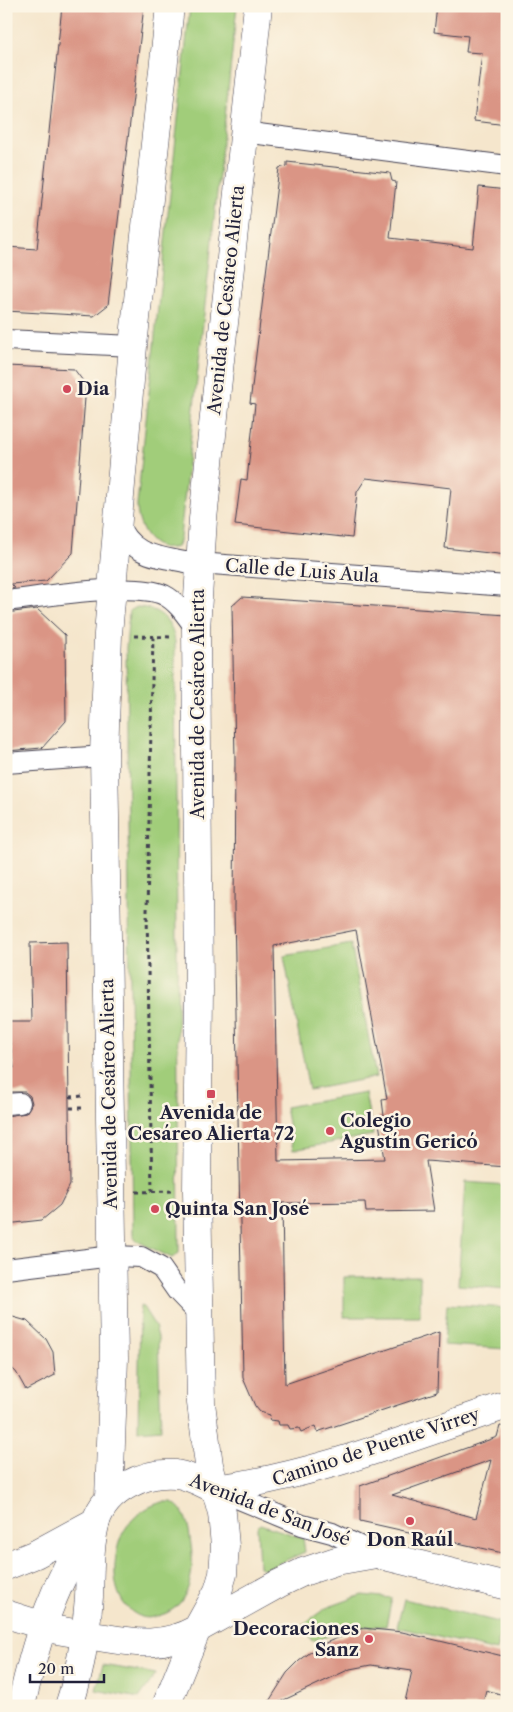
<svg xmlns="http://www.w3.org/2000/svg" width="513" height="1712" font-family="'Libre Caslon Text',serif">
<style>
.green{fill:#a1cd7a;stroke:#62785a}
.building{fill:#da9585;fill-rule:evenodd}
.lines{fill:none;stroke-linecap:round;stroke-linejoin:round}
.minor-casing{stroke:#423f51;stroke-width:22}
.secondary-casing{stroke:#423f51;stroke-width:29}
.primary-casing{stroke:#423f51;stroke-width:29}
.path{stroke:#423f51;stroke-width:3;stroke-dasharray:4 4;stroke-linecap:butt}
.minor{stroke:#fff;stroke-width:20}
.secondary{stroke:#fff;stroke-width:28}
.primary{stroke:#fff;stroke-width:28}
.poi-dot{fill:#d1495b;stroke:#fcf5e5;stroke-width:2}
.labels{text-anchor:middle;stroke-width:5;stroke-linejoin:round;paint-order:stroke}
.street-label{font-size:18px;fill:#22223b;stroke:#fcf5e5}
.poi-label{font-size:18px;font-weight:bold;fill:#22223b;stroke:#fcf5e5;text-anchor:start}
</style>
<rect width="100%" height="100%" fill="#fcf5e5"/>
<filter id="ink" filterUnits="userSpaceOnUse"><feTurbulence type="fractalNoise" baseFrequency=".02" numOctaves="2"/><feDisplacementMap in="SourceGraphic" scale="10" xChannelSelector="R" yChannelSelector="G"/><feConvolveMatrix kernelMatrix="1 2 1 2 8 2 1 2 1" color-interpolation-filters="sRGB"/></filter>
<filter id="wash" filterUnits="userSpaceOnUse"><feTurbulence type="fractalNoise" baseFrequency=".0096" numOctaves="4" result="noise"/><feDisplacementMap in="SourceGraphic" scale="20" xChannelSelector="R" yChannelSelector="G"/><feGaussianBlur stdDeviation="1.12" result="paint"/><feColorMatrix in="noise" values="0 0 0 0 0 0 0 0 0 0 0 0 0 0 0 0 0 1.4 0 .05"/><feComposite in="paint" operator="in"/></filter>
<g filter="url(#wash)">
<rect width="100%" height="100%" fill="#f5e6cc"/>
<path class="green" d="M 190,6 L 237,6 L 180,538 L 177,547 C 150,554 137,526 137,505 Z
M 137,607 C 160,608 172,620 175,642 L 179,1253 L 172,1258 L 137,1241 L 133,1235 L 126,648 L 129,611 Z
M 351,944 L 376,1077 L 309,1090 L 284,956 Z
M 365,1093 L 373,1135 L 293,1150 L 285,1107 Z
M 465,1182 L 507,1185 L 507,1289 L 458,1285 Z
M 420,1276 L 420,1317 L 344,1317 L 344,1277 Z
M 447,1304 L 507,1308 L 507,1349 L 444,1345 Z
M 140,1306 L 143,1307 L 155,1326 L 158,1337 L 161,1429 L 138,1431 Z
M 163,1502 L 172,1502 C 187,1511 189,1528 191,1545 C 195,1571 190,1607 161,1615 C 155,1617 148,1619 142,1617 C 110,1606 111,1562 121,1537 C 128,1520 145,1506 163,1502 Z
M 260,1524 L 303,1538 L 305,1552 L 263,1570 L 259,1567 L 257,1527 Z
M 362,1595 L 392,1598 L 386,1626 L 357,1627 L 312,1641 L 302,1625 L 326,1608 Z
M 404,1599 L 503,1623 L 496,1651 L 397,1627 Z
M 103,1665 L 156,1674 L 139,1698 L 96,1690 Z"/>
<g id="blocks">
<path class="building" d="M 62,6 L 114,11 L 115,6 L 144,6 L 108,305 L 94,316 L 6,311 L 6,247 L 37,249 Z
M 437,6 L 495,6 L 507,9 L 507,125 L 474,121 L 482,53 L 466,52 L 468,36 L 434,32 Z
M 287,162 L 390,173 L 392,181 L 396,182 L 390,238 L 473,248 L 479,187 L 507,190 L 507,555 L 445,548 L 451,488 L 366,478 L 357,492 L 352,538 L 235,525 L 241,479 L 247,480 L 255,404 L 250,403 L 279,168 L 287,166 Z
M 6,366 L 74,369 L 86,385 L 73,553 L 46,581 L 11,584 L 15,588 L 6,589 Z
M 242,597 L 507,615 L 507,1167 L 426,1161 L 434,1211 L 366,1212 L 365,1202 L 282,1203 L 285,1384 L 439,1332 L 437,1392 L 317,1432 L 315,1426 L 301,1432 L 299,1428 L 290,1429 L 288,1425 L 279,1425 L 278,1421 L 269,1420 L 270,1415 L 260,1412 L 255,1406 L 243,1378 L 234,908 L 235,759 L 232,606 ZM 356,930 L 387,1099 L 382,1100 L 384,1116 L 378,1117 L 385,1159 L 278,1161 L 274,946 Z
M 37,609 L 65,635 L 66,721 L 42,748 L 6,751 L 6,613 Z
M 67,942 L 70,1185 L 60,1205 L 42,1220 L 6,1224 L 6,1116 L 26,1113 L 32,1103 L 30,1096 L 25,1092 L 6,1092 L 6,1069 L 14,1068 L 6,1021 L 32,1021 L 30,943 Z
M 6,1315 L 27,1321 L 46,1339 L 53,1352 L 55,1375 L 26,1390 L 16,1372 L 6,1363 Z
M 500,1426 L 507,1427 L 507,1554 L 360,1521 L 360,1486 L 497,1437 ZM 491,1460 L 476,1518 L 392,1495 Z
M 363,1628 L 402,1632 L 507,1657 L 507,1696 L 486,1690 L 482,1706 L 404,1706 L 412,1671 L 371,1665 L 350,1669 L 271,1706 L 266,1706 L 287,1673 L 299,1661 L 320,1645 Z"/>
</g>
</g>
<g filter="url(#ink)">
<use href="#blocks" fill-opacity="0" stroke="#423f51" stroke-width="1"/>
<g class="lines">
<g class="minor-casing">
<path id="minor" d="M 243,132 L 507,166
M 6,340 L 133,346
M 117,521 C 129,554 153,556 185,562 L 507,586
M 6,601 C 42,597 134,581 164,595 C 178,602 187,617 196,629
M 6,763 L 104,756
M 6,1104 L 20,1103
M 6,1269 L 112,1256 L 141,1257 L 161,1268 L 177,1291 L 199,1314
M 215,1489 L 302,1525 L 332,1533 L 376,1554"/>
</g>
<g class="secondary-casing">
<path id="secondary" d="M 215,1489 C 315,1476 411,1437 507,1405
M 6,1566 L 36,1554 L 93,1523
M 6,1614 L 57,1630 L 86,1635
M 197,1629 L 278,1584 L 303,1572 L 336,1561 L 376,1554 L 507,1586
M 21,1706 C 36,1640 55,1576 96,1521"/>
</g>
<g class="primary-casing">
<path id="primary" d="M 109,1499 L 114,1358 L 104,756 L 108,634 L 133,346 L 170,6
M 86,1635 C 128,1641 157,1651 197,1629
M 69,1706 C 81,1670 86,1635 89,1597 C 90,1572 89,1546 96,1521 C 106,1490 144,1471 176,1474 C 190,1476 202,1483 215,1489
M 166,1706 L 197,1629 L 218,1591 L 223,1574 L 225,1546 L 222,1513 L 209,1465 L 201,1403 L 197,1191 L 199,990 L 196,629 L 203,519 L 258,6"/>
</g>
<path class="path" d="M 134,636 L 171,637
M 70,1097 L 83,1096
M 70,1108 L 84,1108
M 136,1192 L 173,1191
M 152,1192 L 147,912 L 153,636"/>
<use href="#minor" class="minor"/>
<use href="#secondary" class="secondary"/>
<use href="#primary" class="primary"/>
</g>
</g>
<g class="poi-dot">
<circle cx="67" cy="389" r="5"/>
<rect x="206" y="1089" width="10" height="10" rx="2.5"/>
<circle cx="330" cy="1131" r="5"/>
<circle cx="155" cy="1209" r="5"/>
<circle cx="410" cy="1521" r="5"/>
<circle cx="369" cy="1639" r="5"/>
</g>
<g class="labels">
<g class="street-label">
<text transform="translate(226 300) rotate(-84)" y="6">Avenida de Cesáreo Alierta</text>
<text transform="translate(302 571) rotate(4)" y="6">Calle de Luis Aula</text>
<text transform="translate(198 704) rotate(-90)" y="6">Avenida de Cesáreo Alierta</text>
<text transform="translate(109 1094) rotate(-91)" y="6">Avenida de Cesáreo Alierta</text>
<text transform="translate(376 1447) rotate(-18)" y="6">Camino de Puente Virrey</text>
<text transform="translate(270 1510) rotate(21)" y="6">Avenida de San José</text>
</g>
<g class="poi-label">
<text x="77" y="395">Dia</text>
<text x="211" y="1119" text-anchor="middle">Avenida de<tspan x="211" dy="21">Cesáreo Alierta 72</tspan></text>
<text x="340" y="1127">Colegio<tspan x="340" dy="21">Agustín Gericó</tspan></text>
<text x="165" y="1215">Quinta San José</text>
<text x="410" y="1546" text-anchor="middle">Don Raúl</text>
<text x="359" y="1635" text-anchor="end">Decoraciones<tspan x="359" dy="21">Sanz</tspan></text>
</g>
</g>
<rect width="513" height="1712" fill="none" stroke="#fcf5e5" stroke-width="25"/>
<path d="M30 1674v8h74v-8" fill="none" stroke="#22223b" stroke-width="2.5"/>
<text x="38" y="1674" font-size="15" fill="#22223b" stroke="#fcf5e5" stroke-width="4" paint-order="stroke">20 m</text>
</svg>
